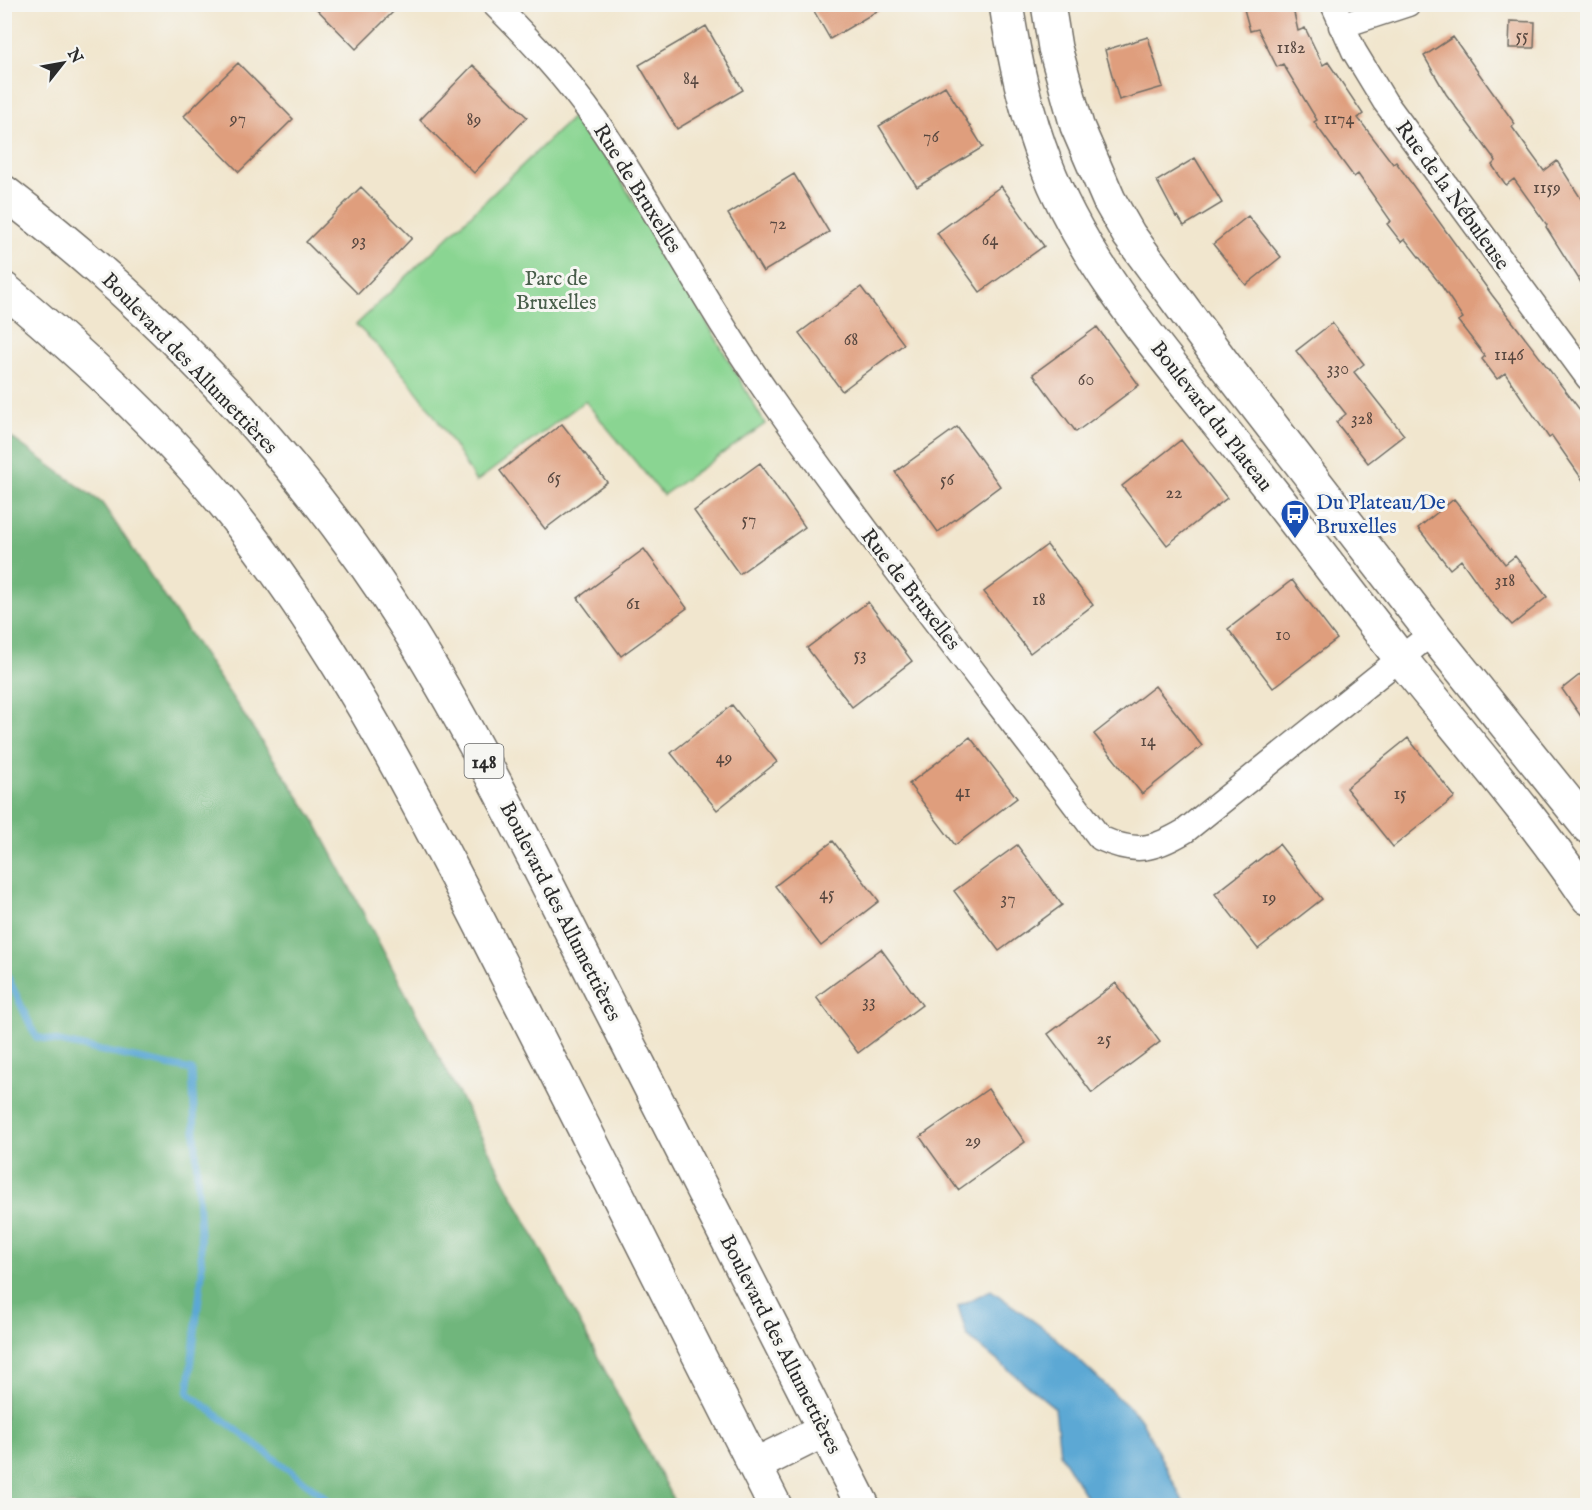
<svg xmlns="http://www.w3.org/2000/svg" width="1592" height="1510" font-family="'IM FELL English',serif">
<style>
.green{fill:#8ad592;stroke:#5a805e;stroke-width:1.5}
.forest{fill:#6fb67c;stroke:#4d7054;stroke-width:1.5}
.water{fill:#5ba8d4;stroke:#436a80;stroke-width:1.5}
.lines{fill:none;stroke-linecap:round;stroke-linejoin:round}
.stream{stroke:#5ba8d4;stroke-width:7}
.building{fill:#df9e7d}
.street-casing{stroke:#706c64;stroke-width:27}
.secondary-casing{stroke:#706c64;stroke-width:36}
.highway-casing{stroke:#706c64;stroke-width:36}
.street{stroke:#fff;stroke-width:24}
.secondary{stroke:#fff;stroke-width:33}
.highway{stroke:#fff;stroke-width:33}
.labels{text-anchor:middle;stroke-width:6;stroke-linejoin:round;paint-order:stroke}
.number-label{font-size:18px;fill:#584840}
.shield{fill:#f6f6f2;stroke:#686867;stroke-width:1.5}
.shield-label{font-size:20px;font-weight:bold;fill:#2b2b2b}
.street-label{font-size:21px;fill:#2b2b2b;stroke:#f6f6f2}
.park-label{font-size:21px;fill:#485e4a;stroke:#f6f6f2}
.transit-label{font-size:21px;fill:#164399;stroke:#f6f6f2;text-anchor:start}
</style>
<rect width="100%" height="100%" fill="#f6f6f2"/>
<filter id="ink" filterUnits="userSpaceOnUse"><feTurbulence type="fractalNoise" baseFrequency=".0167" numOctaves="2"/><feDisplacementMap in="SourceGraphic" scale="12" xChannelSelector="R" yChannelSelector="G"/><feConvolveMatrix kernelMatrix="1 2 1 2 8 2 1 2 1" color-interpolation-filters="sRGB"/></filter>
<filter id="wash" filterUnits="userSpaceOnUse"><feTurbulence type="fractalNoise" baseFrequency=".008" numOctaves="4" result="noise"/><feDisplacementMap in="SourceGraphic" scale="24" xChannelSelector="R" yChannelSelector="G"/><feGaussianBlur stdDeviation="1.35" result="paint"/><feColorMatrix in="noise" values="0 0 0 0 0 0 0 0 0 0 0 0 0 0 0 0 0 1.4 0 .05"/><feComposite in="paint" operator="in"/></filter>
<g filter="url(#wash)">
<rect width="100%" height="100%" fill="#f1e6ce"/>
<path class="green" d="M 577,113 L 592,133 L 698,307 L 765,424 L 663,495 L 585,401 L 476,482 C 440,421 409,373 356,325 Z"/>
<path class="forest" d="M 5,433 L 102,503 L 313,818 L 676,1505 L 5,1505 Z"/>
<path class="water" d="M 991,1290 L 1050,1333 L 1141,1419 L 1185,1505 L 1091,1505 L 1060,1454 L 1055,1408 L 967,1336 L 958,1306 Z"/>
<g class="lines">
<path class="stream" d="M 4,969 L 36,1037 L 192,1070 L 202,1273 L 188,1393 L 326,1498 L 330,1506"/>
</g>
<g id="blocks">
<path class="building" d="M 312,4 L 401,4 L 356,49 Z
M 810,4 L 889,4 L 830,39 Z
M 1248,4 L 1292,4 L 1298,31 L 1305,28 L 1323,65 L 1328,62 L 1363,114 L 1358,118 L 1393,164 L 1396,162 L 1492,295 L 1587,419 L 1587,486 L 1552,436 L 1549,438 L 1505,373 L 1497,379 L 1482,359 L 1485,356 L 1458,321 L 1463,318 L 1441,285 L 1405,239 L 1401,242 L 1387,224 L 1391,221 L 1358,174 L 1354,177 L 1340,158 L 1314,122 L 1317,120 L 1283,64 L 1277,67 L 1258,29 L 1250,31 L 1244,9 L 1249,7 Z
M 1510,21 L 1535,22 L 1534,48 L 1509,48 Z
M 706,26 L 743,90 L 677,129 L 639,65 Z
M 1148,37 L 1163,87 L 1119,100 L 1105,50 Z
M 1453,37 L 1515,124 L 1512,127 L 1544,171 L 1557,161 L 1587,208 L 1587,292 L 1546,227 L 1547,225 L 1514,179 L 1506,185 L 1492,165 L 1496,161 L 1446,94 L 1424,56 Z
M 238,63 L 293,119 L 239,172 L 184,116 Z
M 473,65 L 527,117 L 474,173 L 420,120 Z
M 945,86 L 983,147 L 917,187 L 879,126 Z
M 1195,158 L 1222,203 L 1184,226 L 1178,216 L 1176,217 L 1157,181 Z
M 794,174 L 829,232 L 763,272 L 728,214 Z
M 1001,186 L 1044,246 L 980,292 L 937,233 Z
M 361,187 L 412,238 L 358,294 L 306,242 Z
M 1248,216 L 1281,257 L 1246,285 L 1213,244 Z
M 861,287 L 904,344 L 842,391 L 799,333 Z
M 1332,323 L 1364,364 L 1354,372 L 1404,435 L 1368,463 L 1336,422 L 1346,414 L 1296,351 Z
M 1097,327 L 1139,385 L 1076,432 L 1033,374 Z
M 562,424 L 607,482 L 545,529 L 500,471 Z
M 957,427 L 1000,486 L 938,532 L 895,472 Z
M 1181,440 L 1227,498 L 1167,545 L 1122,486 Z
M 760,463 L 805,527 L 739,574 L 694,511 Z
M 1454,499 L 1505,564 L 1515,556 L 1547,597 L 1512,625 L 1493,605 L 1461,560 L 1450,569 L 1418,528 Z
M 1047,545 L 1093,605 L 1030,653 L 984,592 Z
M 644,549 L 687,608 L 621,656 L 578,598 Z
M 1292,580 L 1337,639 L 1273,688 L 1228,629 Z
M 868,602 L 912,661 L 852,707 L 807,648 Z
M 1587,669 L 1587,725 L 1562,689 Z
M 1155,686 L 1202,746 L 1142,794 L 1094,734 Z
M 732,705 L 777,762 L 717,810 L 671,753 Z
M 970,737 L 1017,798 L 955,845 L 909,784 Z
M 1408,738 L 1455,797 L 1393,847 L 1346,788 Z
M 833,841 L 879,901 L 821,946 L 775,886 Z
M 1279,844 L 1322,899 L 1258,949 L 1215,894 Z
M 1017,845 L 1062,905 L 999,951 L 954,891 Z
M 881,949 L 922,1005 L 858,1053 L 816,997 Z
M 1116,983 L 1160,1042 L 1092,1093 L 1048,1034 Z
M 988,1089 L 1025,1142 L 958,1190 L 920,1137 Z"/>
</g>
</g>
<g filter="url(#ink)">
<use href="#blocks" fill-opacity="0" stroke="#706c64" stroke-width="1.5"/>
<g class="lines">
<g class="street-casing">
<path id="street" d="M 494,4 C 531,41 567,79 597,122 C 660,214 711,315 777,407 C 880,553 992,694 1100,838 C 1135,854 1153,850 1185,831 L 1432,633
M 1333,4 L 1354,51 L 1385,102 L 1588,378
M 1341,26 L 1408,4"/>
</g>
<g class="secondary-casing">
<path id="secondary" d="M 1006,4 C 1014,58 1025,111 1045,162 C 1089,278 1180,373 1255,470 C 1304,532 1352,596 1401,659 C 1464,738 1531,814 1588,898
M 1048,4 L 1055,48 L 1077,126 L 1109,200 L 1129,235 L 1223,363 L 1432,633 L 1588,827"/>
</g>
<g class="highway-casing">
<path id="highway" d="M 4,192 C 161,312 303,461 408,629 C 485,753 547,886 614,1016 C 697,1179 780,1342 863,1506
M 4,289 C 90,361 173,437 242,526 C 355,671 435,835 518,998 C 604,1167 689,1336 775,1506
M 755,1465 L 825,1430"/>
</g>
<use href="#street" class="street"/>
<use href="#secondary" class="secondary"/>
<use href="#highway" class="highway"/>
</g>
</g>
<defs>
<g id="bus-pin" transform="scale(1.5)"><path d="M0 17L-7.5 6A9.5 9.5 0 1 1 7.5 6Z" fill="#1a4fb4" stroke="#f6f6f2"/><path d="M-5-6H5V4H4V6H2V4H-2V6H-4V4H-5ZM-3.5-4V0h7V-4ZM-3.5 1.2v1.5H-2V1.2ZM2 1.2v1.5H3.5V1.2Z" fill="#fff"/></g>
</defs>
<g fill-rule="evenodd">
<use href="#bus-pin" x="1295" y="514"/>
</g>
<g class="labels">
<g class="number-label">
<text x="1522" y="41">55</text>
<text x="1291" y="53">1182</text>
<text x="691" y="84">84</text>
<text x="238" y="124">97</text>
<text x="1339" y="124">1174</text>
<text x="474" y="125">89</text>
<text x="931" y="142">76</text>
<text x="1547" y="193">1159</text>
<text x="778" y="229">72</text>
<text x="990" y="245">64</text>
<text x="359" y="246">93</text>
<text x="851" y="345">68</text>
<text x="1509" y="360">1146</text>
<text x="1338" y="374">330</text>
<text x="1086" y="385">60</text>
<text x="1362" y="424">328</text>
<text x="554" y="483">65</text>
<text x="947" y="485">56</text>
<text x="1174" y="498">22</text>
<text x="749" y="525">57</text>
<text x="1505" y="586">318</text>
<text x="1039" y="605">18</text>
<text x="633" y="609">61</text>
<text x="1283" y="640">10</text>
<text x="860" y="660">53</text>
<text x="1148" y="746">14</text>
<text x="724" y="763">49</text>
<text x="963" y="797">41</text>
<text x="1400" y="799">15</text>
<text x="827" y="899">45</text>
<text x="1269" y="903">19</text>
<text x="1008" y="904">37</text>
<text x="869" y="1007">33</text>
<text x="1104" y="1044">25</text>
<text x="973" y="1146">29</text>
</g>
<rect class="shield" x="464.5" y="744" width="39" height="34" rx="4.5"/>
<g class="shield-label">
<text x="484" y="768">148</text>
</g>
<g class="street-label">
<text transform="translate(638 188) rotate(58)" y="7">Rue de Bruxelles</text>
<text transform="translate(1453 195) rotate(54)" y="7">Rue de la Nébuleuse</text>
<text transform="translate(190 363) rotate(46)" y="7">Boulevard des Allumettières</text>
<text transform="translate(1212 416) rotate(52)" y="7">Boulevard du Plateau</text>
<text transform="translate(911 589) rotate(52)" y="7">Rue de Bruxelles</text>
<text transform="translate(561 911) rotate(63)" y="7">Boulevard des Allumettières</text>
<text transform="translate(781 1344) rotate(63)" y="7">Boulevard des Allumettières</text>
</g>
<g class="park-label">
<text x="556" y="285">Parc de<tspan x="556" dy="24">Bruxelles</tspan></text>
</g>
<g class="transit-label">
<text x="1316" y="509">Du Plateau/De<tspan x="1316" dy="24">Bruxelles</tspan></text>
</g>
</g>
<rect width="1592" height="1510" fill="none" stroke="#f6f6f2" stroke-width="24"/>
<g transform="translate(63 63) rotate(59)" stroke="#f6f6f2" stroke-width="4.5" paint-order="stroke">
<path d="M0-4.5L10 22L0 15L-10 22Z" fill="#2b2b2b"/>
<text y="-9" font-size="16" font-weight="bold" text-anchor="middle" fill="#2b2b2b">N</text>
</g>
</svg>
